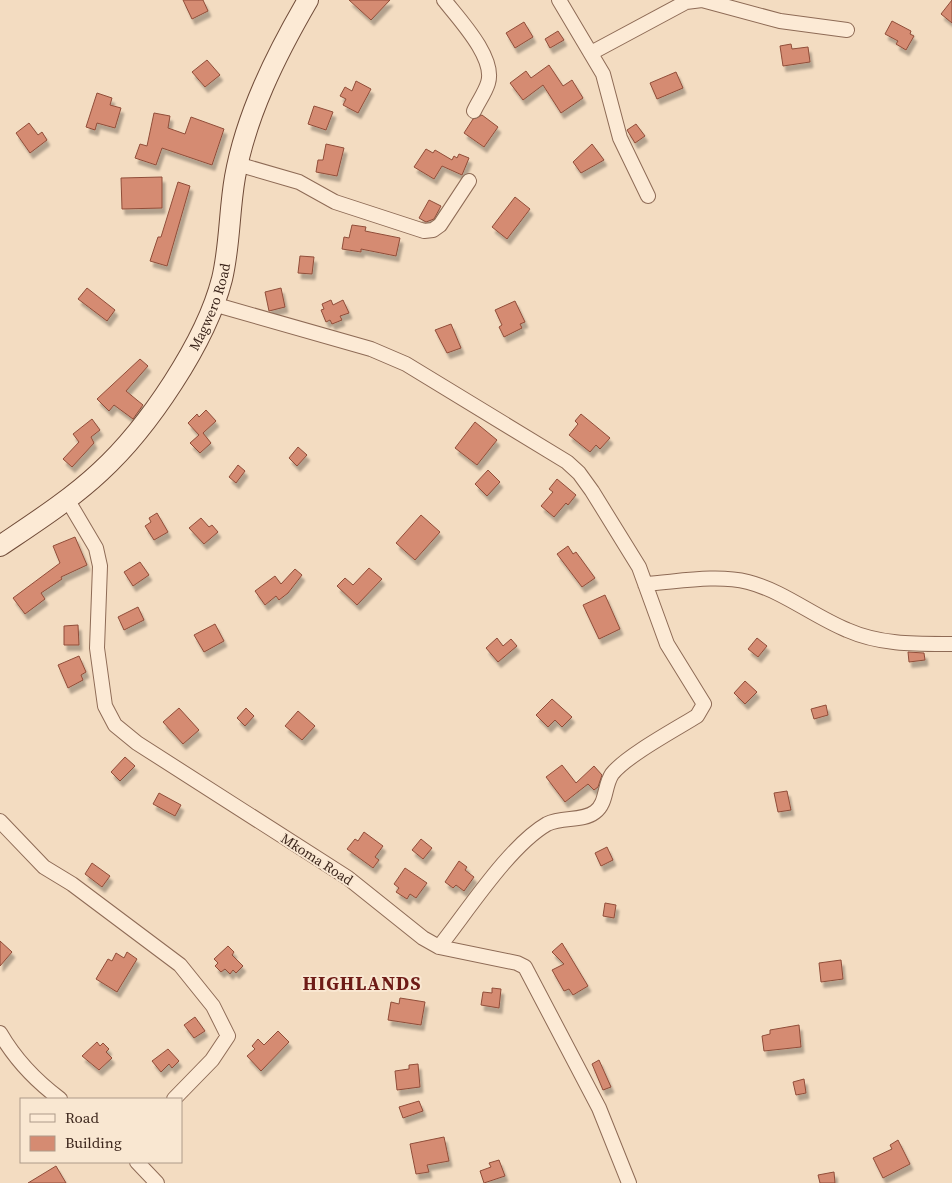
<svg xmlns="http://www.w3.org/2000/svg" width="952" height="1183" font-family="'Source Serif 4',serif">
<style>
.building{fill:#d58b72;stroke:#904d39;filter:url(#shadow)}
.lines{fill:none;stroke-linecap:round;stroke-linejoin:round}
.street-casing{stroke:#8e6b56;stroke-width:16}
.secondary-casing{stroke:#704c39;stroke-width:22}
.street{stroke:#fcead5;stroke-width:14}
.secondary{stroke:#fcead5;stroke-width:20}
.labels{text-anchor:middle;stroke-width:4;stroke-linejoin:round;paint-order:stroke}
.street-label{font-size:14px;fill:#3c261c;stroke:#f9e7d1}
.district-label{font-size:19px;font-weight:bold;letter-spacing:1px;fill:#6e1b16;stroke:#f9e7d1}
</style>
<defs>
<filter id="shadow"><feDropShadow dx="3" dy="5.5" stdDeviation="1" flood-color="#0004"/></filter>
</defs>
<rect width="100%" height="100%" fill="#f3dcc1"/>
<path class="building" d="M 183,0 L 203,0 L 208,11 L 192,19 Z
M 349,0 L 390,0 L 371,20 Z
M 952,0 L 952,23 L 941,14 Z
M 892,21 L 911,31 L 910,34 L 914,36 L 906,50 L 896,44 L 898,41 L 885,34 Z
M 524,22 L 533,37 L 515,48 L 506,33 Z
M 558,31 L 564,40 L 550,48 L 545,39 Z
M 791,44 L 792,49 L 808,47 L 810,62 L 783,66 L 780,46 Z
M 207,60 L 220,75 L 205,87 L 192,72 Z
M 549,65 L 563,86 L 572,80 L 583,98 L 561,113 L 543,85 L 523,100 L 510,83 L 526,71 L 531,78 Z
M 676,72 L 683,88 L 657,99 L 650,83 Z
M 356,81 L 371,89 L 358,113 L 343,105 L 346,99 L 340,96 L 345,87 L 352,91 Z
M 97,93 L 112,98 L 110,105 L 121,108 L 115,128 L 97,123 L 95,130 L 86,127 Z
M 314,106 L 333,112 L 326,130 L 308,124 Z
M 154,113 L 170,116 L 168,128 L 185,134 L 191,117 L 224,129 L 212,165 L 162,148 L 156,165 L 135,158 L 140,144 L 147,146 Z
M 482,115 L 498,127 L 484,147 L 464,133 L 473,119 Z
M 29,123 L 38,135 L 42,132 L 47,140 L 30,153 L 16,133 Z
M 636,124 L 645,136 L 635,143 L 627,130 Z
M 326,144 L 344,148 L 337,176 L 316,172 L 318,160 L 323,160 Z
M 592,144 L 604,160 L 581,173 L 573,162 Z
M 426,149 L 433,153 L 435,150 L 452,160 L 454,156 L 457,158 L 459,154 L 469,158 L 462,175 L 442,166 L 434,179 L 414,167 Z
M 162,177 L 162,208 L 122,209 L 121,178 Z
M 178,182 L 190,186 L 167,266 L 150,261 L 158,237 L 161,237 Z
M 515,197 L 530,209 L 507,239 L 492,227 Z
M 429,200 L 441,206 L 434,219 L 426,222 L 419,218 Z
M 352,225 L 366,227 L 365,231 L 400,238 L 396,256 L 361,249 L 361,252 L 342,249 L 344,237 L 349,238 Z
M 300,256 L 314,257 L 312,274 L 298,273 Z
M 87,288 L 115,310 L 107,321 L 78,299 Z
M 281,288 L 285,307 L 269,311 L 265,292 Z
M 331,300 L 333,305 L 343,300 L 349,313 L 340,316 L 342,320 L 332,324 L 330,320 L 326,322 L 321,310 L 324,309 L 322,304 Z
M 515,301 L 525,322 L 520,324 L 522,328 L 504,337 L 499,327 L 502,325 L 495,310 Z
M 451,324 L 461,348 L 447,353 L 435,330 Z
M 140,359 L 148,366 L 126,391 L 143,405 L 133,419 L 114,405 L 109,411 L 97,399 Z
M 206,410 L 216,421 L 203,433 L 211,443 L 200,453 L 190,443 L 199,435 L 188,423 L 197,414 L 199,417 Z
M 581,414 L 610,438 L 600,449 L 596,445 L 590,452 L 569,435 L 578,424 L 575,421 Z
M 92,419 L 100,430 L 91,437 L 94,443 L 72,467 L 63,459 L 79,442 L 73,434 Z
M 475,422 L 497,440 L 477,465 L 455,448 Z
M 298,447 L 307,455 L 297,466 L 289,458 Z
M 238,465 L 245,471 L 236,483 L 229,477 Z
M 488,470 L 500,482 L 487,496 L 475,484 Z
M 557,479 L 576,495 L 568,505 L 566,503 L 554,517 L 541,506 L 553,492 L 549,489 Z
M 157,513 L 168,532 L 154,540 L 145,526 L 151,522 L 149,518 Z
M 421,515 L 440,532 L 415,560 L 396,543 Z
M 201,518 L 209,527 L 212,525 L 218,532 L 204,544 L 189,528 Z
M 75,537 L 87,565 L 61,577 L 62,579 L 41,593 L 45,599 L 25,614 L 13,598 L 60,563 L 53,546 Z
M 568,546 L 573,554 L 576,552 L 595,578 L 582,587 L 557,554 Z
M 140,562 L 149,575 L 133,586 L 124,572 Z
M 369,568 L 382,579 L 357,605 L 337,586 L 345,578 L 353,585 Z
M 295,569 L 302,575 L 288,593 L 279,600 L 276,596 L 265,605 L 255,591 L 275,576 L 281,584 Z
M 605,595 L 620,629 L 599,639 L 583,605 Z
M 138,607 L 144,620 L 124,630 L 118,617 Z
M 215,624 L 224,641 L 204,652 L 194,635 Z
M 78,625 L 79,645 L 64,645 L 64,626 Z
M 497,638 L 503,646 L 511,639 L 517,646 L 498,662 L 486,648 Z
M 757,638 L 767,646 L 758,657 L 748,649 Z
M 908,652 L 924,653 L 925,660 L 909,662 Z
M 79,656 L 86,672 L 81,675 L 83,680 L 68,688 L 58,665 Z
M 745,681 L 757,692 L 745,704 L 734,693 Z
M 552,699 L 572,717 L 562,727 L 555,720 L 548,727 L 536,715 Z
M 826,705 L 828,715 L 814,719 L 811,709 Z
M 179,708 L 199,730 L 183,744 L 163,722 Z
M 246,708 L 254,716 L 245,726 L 237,718 Z
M 298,711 L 315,726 L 302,740 L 285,726 Z
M 125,757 L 135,766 L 120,781 L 111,772 Z
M 562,765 L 576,783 L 594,766 L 602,775 L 598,787 L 594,790 L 588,784 L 565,802 L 546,777 Z
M 787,791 L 791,810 L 778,812 L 774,793 Z
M 159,793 L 181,805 L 175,816 L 153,804 Z
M 364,832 L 383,846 L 375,857 L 379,860 L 373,868 L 347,849 L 355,839 L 358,841 Z
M 421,839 L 432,848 L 423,859 L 412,850 Z
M 607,847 L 613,860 L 601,866 L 595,853 Z
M 459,861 L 467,867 L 465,870 L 474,877 L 464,891 L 456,885 L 453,888 L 445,882 Z
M 92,863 L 110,876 L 102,887 L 85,874 Z
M 405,868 L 427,883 L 416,898 L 410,894 L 407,899 L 396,892 L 399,888 L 394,884 Z
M 605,903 L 616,905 L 614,918 L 603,916 Z
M 0,941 L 12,952 L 0,966 Z
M 562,943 L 588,986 L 573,995 L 569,989 L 564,991 L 552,970 L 564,964 L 552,952 Z
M 228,946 L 234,952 L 232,955 L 243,966 L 236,973 L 233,970 L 230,974 L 225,969 L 221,972 L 215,966 L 218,963 L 214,959 Z
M 127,952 L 137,959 L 117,992 L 96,979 L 108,959 L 112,961 L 116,953 L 124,958 Z
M 841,960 L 843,979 L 821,982 L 819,963 Z
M 492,988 L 501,989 L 499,1008 L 481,1005 L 483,992 L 492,993 Z
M 400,998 L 425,1002 L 421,1025 L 388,1020 L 391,1002 L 399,1004 Z
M 195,1017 L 205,1031 L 194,1038 L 184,1025 Z
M 799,1025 L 801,1047 L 764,1051 L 762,1036 L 770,1034 L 770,1030 Z
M 278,1031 L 289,1042 L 261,1071 L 247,1056 L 255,1049 L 252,1046 L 258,1039 L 264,1045 Z
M 97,1042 L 100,1046 L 103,1043 L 109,1049 L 106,1052 L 112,1058 L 99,1070 L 82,1056 Z
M 168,1049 L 179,1061 L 172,1068 L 169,1064 L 161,1072 L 152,1061 Z
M 599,1060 L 611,1087 L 603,1090 L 592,1064 Z
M 418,1064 L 420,1087 L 397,1090 L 395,1071 L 409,1069 L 409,1065 Z
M 804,1079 L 806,1093 L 796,1095 L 793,1082 Z
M 419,1101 L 423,1111 L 403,1118 L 399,1107 Z
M 444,1137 L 449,1161 L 427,1165 L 429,1172 L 416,1174 L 410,1144 Z
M 898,1140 L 910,1164 L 883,1178 L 873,1158 L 892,1149 L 890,1145 Z
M 499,1160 L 505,1176 L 484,1183 L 480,1171 L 491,1167 L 489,1163 Z
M 56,1166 L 66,1183 L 28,1183 Z
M 834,1172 L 835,1183 L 820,1183 L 818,1175 Z"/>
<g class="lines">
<g class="street-casing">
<path id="street" d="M 444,0 C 459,19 496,58 488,83 C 485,93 478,102 474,111
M 559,0 L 603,74 L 620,138 L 648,196
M 591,53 L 686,2 L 702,0 L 780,21 L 847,30
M 237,164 L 299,182 L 335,202 L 424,231 L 433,230 L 440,225 L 469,181
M 213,304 L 371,349 L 406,364 L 567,462 L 579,473 L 592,491 L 639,567 L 667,644 L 704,704 L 697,716 C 676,729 626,756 612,774 C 604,786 607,803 595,812 C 582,822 562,816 547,824 C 509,846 467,912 439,947
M 67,499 L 96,548 L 100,566 L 97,648 L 105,706 L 115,725 L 137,743 L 348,878 L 423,938 L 439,947 L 517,963 L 525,967 L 599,1108 L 629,1183
M 645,584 C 677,582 716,574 748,582 C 783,591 813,616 847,630 C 881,645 916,644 952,644
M 0,821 L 44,867 L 72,884 L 180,965 L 213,1006 L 228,1036 L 212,1060 L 174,1099
M 0,1033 C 15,1059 36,1081 60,1099
M 137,1162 L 157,1183"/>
</g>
<g class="secondary-casing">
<g id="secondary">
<path id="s1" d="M 0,546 C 34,523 70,500 100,472 C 148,428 206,342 222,279 C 230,246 229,211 235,177 C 246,115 276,55 308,0"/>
</g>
</g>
<use href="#street" class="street"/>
<use href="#secondary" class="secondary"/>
</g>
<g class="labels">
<g class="street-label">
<text dy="5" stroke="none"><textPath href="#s1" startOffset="325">Magwero Road</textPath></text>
<text transform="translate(317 859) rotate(33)" y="5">Mkoma Road</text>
</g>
<g class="district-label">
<text x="362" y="990">HIGHLANDS</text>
</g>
</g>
<rect x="20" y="1098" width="162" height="65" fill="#f9e7d1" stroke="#ad9a89"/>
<rect x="30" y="1114" width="25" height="8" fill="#fcead5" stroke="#ad9a89"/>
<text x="65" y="1123" font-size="15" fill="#3c261c">Road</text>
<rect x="30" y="1136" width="25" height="15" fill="#d58b72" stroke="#ad9a89"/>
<text x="65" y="1148" font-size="15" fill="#3c261c">Building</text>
</svg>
